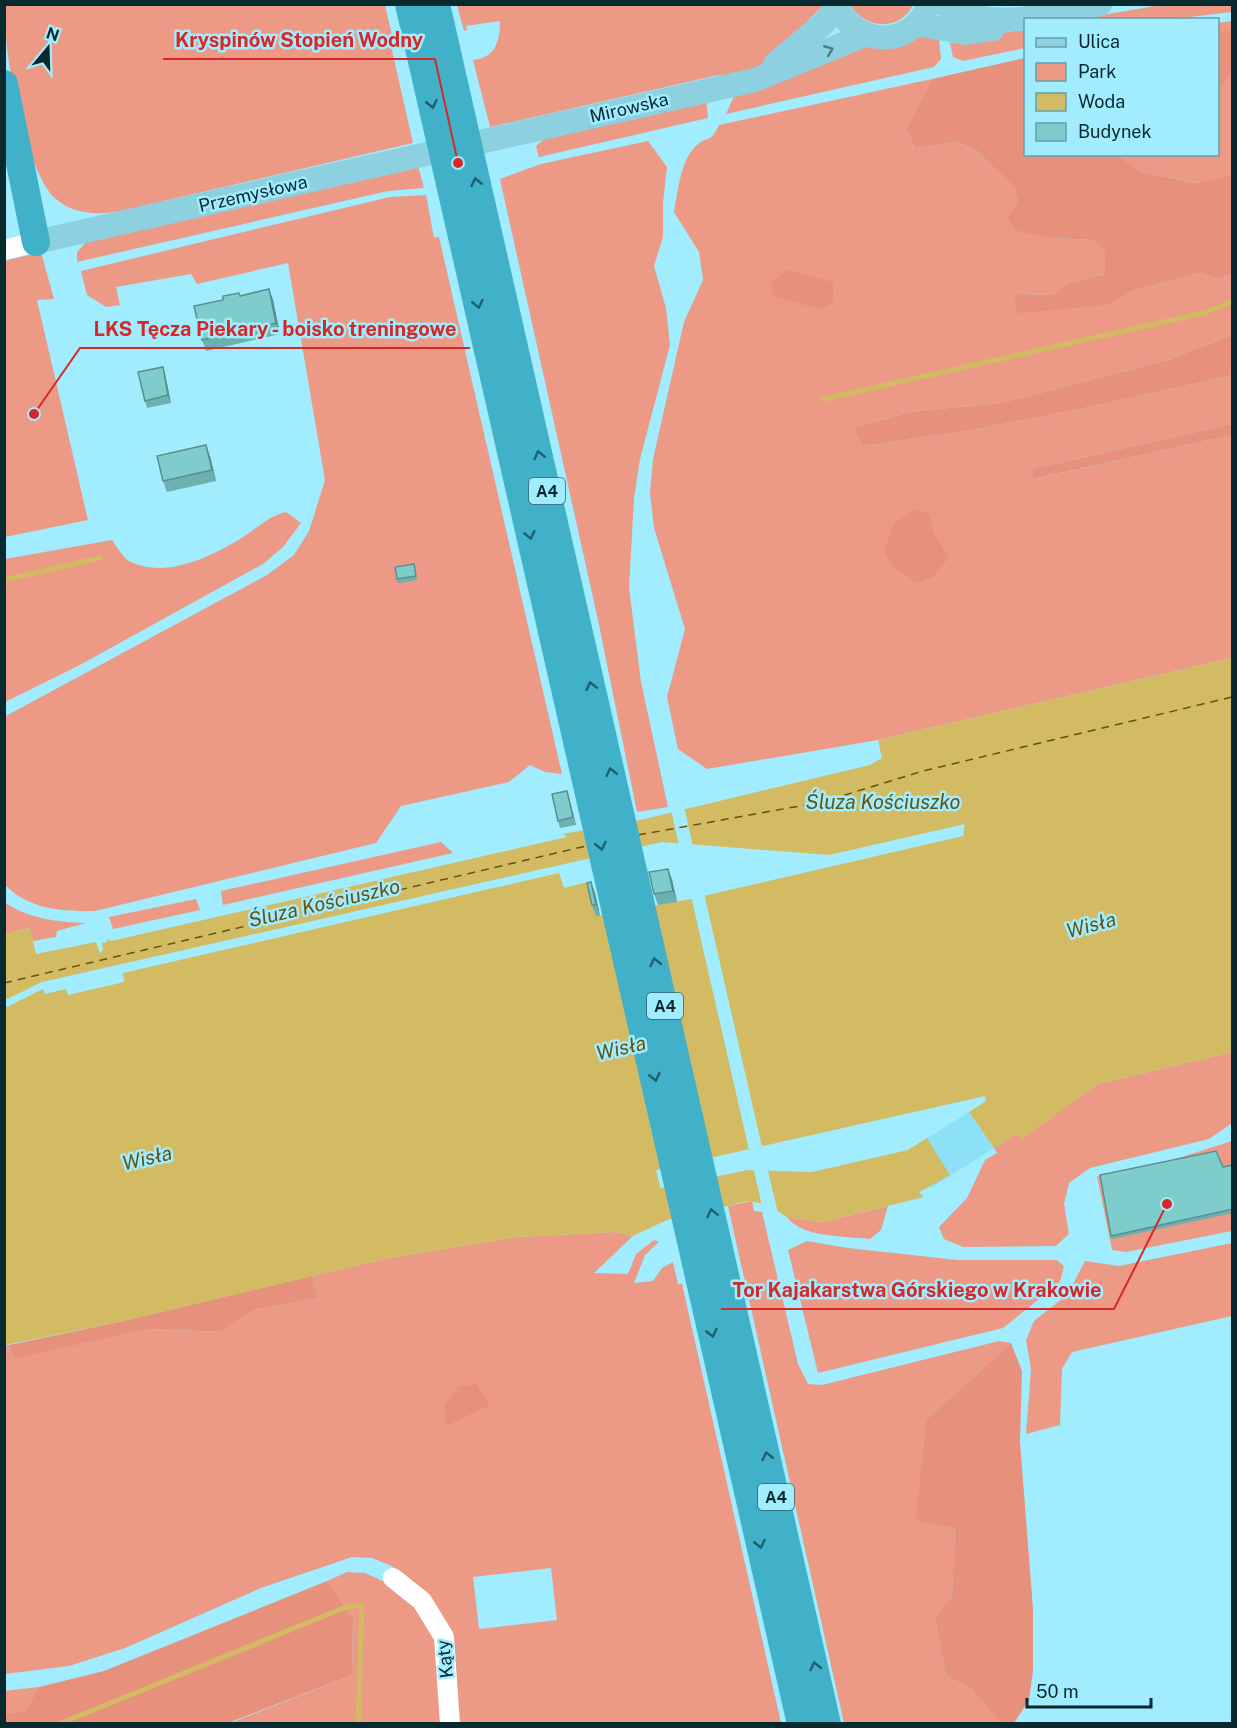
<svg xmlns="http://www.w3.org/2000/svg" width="1237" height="1728" font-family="'Public Sans',sans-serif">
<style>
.built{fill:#8ce1f6}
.green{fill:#ec9a85;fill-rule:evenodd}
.forest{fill:#e7907b}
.water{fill:#d3bb64}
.pier{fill:#a1ecfe}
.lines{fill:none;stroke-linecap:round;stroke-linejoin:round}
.stream{stroke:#d3bb64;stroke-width:5}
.ferry{stroke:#645310;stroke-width:1.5;stroke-dasharray:8 6;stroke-linecap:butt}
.minor{stroke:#fff;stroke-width:20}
.major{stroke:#8dd0df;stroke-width:24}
.highway{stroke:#41b1c9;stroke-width:28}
.wall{fill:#6cb0af}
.shaded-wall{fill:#58908f}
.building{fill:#7ecdcc;stroke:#58908f;stroke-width:1.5}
.oneway{stroke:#4b7c88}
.oneway2{stroke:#1f5f6d}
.labels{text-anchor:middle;stroke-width:5;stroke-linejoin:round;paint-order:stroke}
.shield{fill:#a1ecfe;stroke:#37646e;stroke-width:1.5}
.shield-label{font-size:16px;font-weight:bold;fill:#092930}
.street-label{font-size:18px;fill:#092930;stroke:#a1ecfe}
.water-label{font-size:20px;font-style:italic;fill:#645310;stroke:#a1ecfe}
.leader{fill:none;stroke:#d62828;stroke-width:2}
.callout-dot{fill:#d62828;stroke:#a1ecfe;stroke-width:2}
.callout-label{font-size:20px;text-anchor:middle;font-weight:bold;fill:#d62828;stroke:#a1ecfe;stroke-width:5;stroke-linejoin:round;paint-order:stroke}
</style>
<rect width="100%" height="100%" fill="#a1ecfe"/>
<path class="built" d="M 969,1112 L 994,1148 L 931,1188 L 908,1150 Z"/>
<path class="green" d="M 825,4 L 765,63 L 747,72 L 714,76 L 490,127 L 473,60 C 496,58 500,40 500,21 L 466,26 L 467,30 L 464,31 L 457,5 Z
M 6,5 L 385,5 L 395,48 L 392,50 L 413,143 L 125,210 C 102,215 74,216 55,198 C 26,172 0,43 6,5 Z
M 851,5 L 913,5 C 901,31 864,30 851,5 Z
M 1161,5 L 1232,5 L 1232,12 L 1174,19 L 1074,20 Z
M 1232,21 L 1232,175 L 1197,183 L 1141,172 L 1118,155 L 1218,154 L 1218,23 Z
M 1025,29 L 1025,48 L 963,61 L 953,57 L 950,43 Z
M 915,36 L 939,39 L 941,59 L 934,67 L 726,114 L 735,94 L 849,45 Z
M 932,79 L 906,129 L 915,148 L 956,142 L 976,150 L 1015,188 L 1017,203 L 1051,238 L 1093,240 L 1105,251 L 1105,274 L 1067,284 L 1053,295 L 1017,294 L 1108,305 L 1134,290 L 1200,273 L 1218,279 L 1232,274 L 1232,335 L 1168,360 L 1001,403 L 909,412 L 853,428 L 862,446 C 987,430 1110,404 1232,375 L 1232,424 L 1032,469 L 1035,479 L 1232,435 L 1232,658 L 878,740 L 707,769 L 678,749 L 667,697 L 685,629 L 654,528 L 650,493 L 653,459 L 684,322 L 703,280 L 699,252 L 674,212 C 678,192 680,161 696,146 C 708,135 710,144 719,125 Z
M 706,100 L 708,118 L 539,157 L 536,146 L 547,137 Z
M 648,141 L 667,167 L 663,202 L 663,237 L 654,266 L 666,308 L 670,345 L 640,459 L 634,498 L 629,588 L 641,682 L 668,807 L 637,812 L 598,620 L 500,179 L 541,164 Z
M 418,166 L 424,188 L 388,191 L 77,262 L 77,252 L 86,242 Z
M 426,195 L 434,238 L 439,237 L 562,774 L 545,772 L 530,765 L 509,782 L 401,806 L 376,843 L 95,911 C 62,912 29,909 5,885 L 4,717 L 267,575 L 294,555 L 309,531 L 325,480 L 288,263 L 197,284 L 191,274 L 116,287 L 120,305 L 106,307 L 87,295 L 81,271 L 390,197 Z
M 41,252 L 54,299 L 37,300 L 88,520 L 5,537 L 4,261 Z
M 286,512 L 301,523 L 283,547 L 263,564 L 78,666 L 5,702 L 5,559 L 112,540 C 116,546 123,557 129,561 C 165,580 213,556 243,537 C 258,528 268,516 286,512 Z
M 441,842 L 453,853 L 223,905 L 221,891 Z
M 196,899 L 200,910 L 113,929 L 109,917 Z
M 4,902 C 29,919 57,922 86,923 L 57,931 L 56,937 L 33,941 L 29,928 L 5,934 Z
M 1232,1052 L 1232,1123 L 1209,1139 L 1090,1168 L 1069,1183 L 1064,1204 L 1069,1234 L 1056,1246 L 963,1247 L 944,1239 L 939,1227 L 967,1198 L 985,1160 L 997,1153 L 994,1148 L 1017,1134 L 1022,1138 L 1098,1084 Z
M 1232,1141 L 1232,1231 L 1126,1252 L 1112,1250 L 1097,1176 L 1172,1160 Z
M 752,1201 L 754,1211 L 762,1212 L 798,1364 L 808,1384 L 822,1385 L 999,1341 L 1011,1343 L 926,1420 L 917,1521 L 955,1527 L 952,1598 L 935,1618 L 946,1676 L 972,1689 L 1002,1723 L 844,1723 L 728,1206 Z
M 888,1206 L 881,1230 L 870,1239 C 846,1236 802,1238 787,1217 L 822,1222 Z
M 615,1232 L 633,1236 L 594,1273 L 628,1274 L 636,1254 L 654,1240 L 659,1242 L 645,1255 L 634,1283 L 653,1281 L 662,1268 L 673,1262 L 678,1284 L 682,1284 L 781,1723 L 457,1723 L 429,1598 L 392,1566 L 372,1558 L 352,1557 L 261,1588 L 125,1648 L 69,1666 L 5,1674 L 5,1345 L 9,1345 L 16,1357 L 148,1329 L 221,1332 L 254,1310 L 318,1298 L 312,1276 L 389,1258 L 517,1237 ZM 551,1568 L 557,1620 L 479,1629 L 473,1577 Z
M 807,1241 L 848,1248 L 957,1260 L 1057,1260 L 1064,1266 L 1060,1282 L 1003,1328 L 818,1373 L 788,1250 Z
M 1232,1243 L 1232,1316 L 1072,1352 L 1062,1369 L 1060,1425 L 1026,1434 L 1031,1369 L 1026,1340 L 1034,1321 L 1068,1294 L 1085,1261 L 1119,1266 Z
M 347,1572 L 365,1573 L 385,1582 L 419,1607 L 437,1642 L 442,1723 L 228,1724 L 352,1675 L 353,1619 L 327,1581 Z
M 39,1687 L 25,1711 L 5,1714 L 4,1691 Z"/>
<path class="forest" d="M 1232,31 L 1232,70 L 1218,92 L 1218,32 Z
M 1025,58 L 1026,154 L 1118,155 L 1141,172 L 1196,183 L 1232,175 L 1232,274 L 1218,279 L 1200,273 L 1134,290 L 1108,305 L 1017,313 L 1015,300 L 1017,294 L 1053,295 L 1067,284 L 1105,274 L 1105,251 L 1093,240 L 1051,238 L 1015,230 L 1008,218 L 1017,203 L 1015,188 L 976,150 L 956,142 L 915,148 L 906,129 L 932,79 Z
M 786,270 L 833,282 L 833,303 L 820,309 L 773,296 L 771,283 Z
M 1232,335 L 1232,375 C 1110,404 987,430 862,446 L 853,428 L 909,412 L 1001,403 L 1168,360 Z
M 1232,424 L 1232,435 L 1034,479 L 1032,469 Z
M 915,509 L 930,514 L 933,532 L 949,557 L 933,577 L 917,583 L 893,567 L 884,552 L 894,523 Z
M 312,1276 L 318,1298 L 254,1310 L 221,1332 L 148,1329 L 15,1358 L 9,1345 L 119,1322 Z
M 1011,1343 L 1022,1371 L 1020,1442 L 1033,1609 L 1033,1671 L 1029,1700 L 1014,1723 L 1002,1724 L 972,1689 L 946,1676 L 935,1618 L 952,1597 L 955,1528 L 916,1521 L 926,1420 Z
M 477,1384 L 490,1405 L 446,1426 L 444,1405 L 459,1386 Z
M 327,1581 L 353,1619 L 352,1675 L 228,1723 L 5,1723 L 5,1714 L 25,1711 L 39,1687 L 104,1671 Z"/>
<path class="water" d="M 1232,658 L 1232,1052 L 1098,1084 L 1022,1139 L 1017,1134 L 994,1148 L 969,1112 L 986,1101 L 985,1096 L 656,1170 L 660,1188 L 748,1170 L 812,1172 L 908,1150 L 927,1138 L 950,1175 L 919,1192 L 924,1197 L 822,1222 L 787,1217 L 766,1204 L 748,1201 L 667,1220 L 633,1236 L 615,1232 L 517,1237 L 389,1258 L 119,1322 L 5,1345 L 5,1008 L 43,989 L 45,994 L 66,989 L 68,995 L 124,982 L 123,973 L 559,873 L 564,888 L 588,882 L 596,916 L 691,899 L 963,836 L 965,824 L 829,855 L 662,842 L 42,982 L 5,1000 L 5,934 L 30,928 L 36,954 L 96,942 L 100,953 L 103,950 L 102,943 L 107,942 L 107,939 L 111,941 L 567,837 L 563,834 L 640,820 L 870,765 L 882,758 L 878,740 Z"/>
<path class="pier" d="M 684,806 L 693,847 L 679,846 L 671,809 Z
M 704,893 L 762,1147 L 749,1150 L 691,896 Z
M 753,1167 L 767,1167 L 778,1213 L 762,1206 Z"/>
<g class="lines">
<path class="stream" d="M 824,399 L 1203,313 L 1232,302
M 4,580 L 100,558
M 59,1724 L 346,1607 L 362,1605 L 358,1724"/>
<path class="ferry" d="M 638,835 L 822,802 L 923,771 L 1232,697
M 4,983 L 586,846"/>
<path class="minor" d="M 4,250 L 36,242
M 393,1578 L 422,1601 L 444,1637 L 450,1724"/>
<path class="major" d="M 837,4 C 854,48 913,49 929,4
M 944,4 C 992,33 1048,15 1100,4
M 917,24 L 966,33 L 993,29
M 775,64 L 824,23 L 837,7
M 36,242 L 755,80 L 865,35"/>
<path class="highway" d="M 409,4 L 801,1724
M 436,4 L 827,1724
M 4,84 L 36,242"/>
</g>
<path class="wall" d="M 269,289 L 273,300 L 280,334 L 206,351 L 202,340 L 240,296 Z
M 165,374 L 171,403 L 147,408 L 145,401 Z
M 210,456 L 216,481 L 167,492 L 163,481 Z
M 414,564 L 417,580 L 398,583 L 397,579 Z
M 567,791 L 576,825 L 560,828 L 558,821 Z
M 668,869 L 672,880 L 677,902 L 658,905 L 654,894 Z
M 591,882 L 595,893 L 600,916 L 596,916 L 592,905 Z
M 1233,1165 L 1233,1213 L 1112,1239 L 1111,1236 L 1223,1167 Z"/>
<path class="shaded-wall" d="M 269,289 L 273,300 L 280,334 L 276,323 Z
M 163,367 L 165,374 L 171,403 L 168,395 Z
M 206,445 L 210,456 L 216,481 L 212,470 Z
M 567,791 L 569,798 L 576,825 L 573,817 Z
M 668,869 L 672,880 L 677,902 L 673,891 Z
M 591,882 L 595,893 L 600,916 L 596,905 Z"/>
<path class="building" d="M 269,289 L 276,323 L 202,340 L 194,306 L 223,300 L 223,296 L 239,293 L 240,296 Z
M 163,367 L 168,395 L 145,401 L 138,372 Z
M 206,445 L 212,470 L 163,481 L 157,456 Z
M 414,564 L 416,576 L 397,579 L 395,567 Z
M 567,791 L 573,817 L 558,821 L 552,794 Z
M 668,869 L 673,891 L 654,894 L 649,872 Z
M 591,882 L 596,905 L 592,905 L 587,883 Z
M 1216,1151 L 1223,1167 L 1233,1165 L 1233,1209 L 1111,1236 L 1100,1175 Z"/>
<defs><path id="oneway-chevron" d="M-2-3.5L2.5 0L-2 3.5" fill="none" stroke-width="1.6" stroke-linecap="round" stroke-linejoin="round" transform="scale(1.5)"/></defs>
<use class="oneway" href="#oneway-chevron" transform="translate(829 50) rotate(-22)"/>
<g class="oneway2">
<use href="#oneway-chevron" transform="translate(432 104) rotate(77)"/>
<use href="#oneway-chevron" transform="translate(476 182) rotate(-103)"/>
<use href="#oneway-chevron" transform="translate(478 304) rotate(77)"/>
<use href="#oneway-chevron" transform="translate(539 455) rotate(-103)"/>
<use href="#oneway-chevron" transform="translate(530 535) rotate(77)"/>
<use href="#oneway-chevron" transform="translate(591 686) rotate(-103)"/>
<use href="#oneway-chevron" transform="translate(611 772) rotate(-103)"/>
<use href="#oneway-chevron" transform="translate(601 846) rotate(77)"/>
<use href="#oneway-chevron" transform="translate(655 962) rotate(-103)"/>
<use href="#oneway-chevron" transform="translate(655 1077) rotate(77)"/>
<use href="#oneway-chevron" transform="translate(712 1213) rotate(-102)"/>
<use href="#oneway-chevron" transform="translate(712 1333) rotate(77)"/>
<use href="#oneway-chevron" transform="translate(767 1456) rotate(-103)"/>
<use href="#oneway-chevron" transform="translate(760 1544) rotate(77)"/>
<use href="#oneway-chevron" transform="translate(815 1666) rotate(-103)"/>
</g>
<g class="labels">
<g class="shield">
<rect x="529" y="478" width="36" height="26" rx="4.5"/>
<rect x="647" y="993" width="36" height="26" rx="4.5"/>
<rect x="758" y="1484" width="36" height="26" rx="4.5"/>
</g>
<g class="shield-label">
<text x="547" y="497">A4</text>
<text x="665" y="1012">A4</text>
<text x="776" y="1503">A4</text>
</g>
<g class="street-label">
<text transform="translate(629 108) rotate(-13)" y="6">Mirowska</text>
<text transform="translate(253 194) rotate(-13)" y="6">Przemysłowa</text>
<text transform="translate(445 1659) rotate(-97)" y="6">Kąty</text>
</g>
<g class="water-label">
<text x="883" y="809">Śluza Kościuszko</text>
<text transform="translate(324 903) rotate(-13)" y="7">Śluza Kościuszko</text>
<text transform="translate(1091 925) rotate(-15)" y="7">Wisła</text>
<text transform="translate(621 1048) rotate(-13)" y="7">Wisła</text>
<text transform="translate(147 1158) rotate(-13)" y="7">Wisła</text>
</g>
</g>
<path class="leader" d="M458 163L435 59H163M34 414L80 348H470M1167 1204L1114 1309H721"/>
<g class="callout-dot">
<circle cx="458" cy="163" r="6"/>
<circle cx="34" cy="414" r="6"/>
<circle cx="1167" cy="1204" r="6"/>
</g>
<g class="callout-label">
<text x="299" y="47">Kryspinów Stopień Wodny</text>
<text x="275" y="336">LKS Tęcza Piekary - boisko treningowe</text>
<text x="917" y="1297">Tor Kajakarstwa Górskiego w Krakowie</text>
</g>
<rect width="1237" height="1728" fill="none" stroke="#092930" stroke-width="12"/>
<rect x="1024" y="18" width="195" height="138" fill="#a1ecfe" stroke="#649eac" stroke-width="1.5"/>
<rect x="1036" y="38" width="30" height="9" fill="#8dd0df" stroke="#649eac" stroke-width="1.5"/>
<text x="1078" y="48" font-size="18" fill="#092930">Ulica</text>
<rect x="1036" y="63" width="30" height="18" fill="#ec9a85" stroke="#649eac" stroke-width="1.5"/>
<text x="1078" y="78" font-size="18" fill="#092930">Park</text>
<rect x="1036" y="93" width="30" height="18" fill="#d3bb64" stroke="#649eac" stroke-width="1.5"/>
<text x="1078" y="108" font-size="18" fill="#092930">Woda</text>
<rect x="1036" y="123" width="30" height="18" fill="#7ecdcc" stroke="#649eac" stroke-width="1.5"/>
<text x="1078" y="138" font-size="18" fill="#092930">Budynek</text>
<g transform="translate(48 48) rotate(19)" stroke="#a1ecfe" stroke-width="4.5" paint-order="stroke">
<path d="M0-4.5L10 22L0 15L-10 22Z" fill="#092930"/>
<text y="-9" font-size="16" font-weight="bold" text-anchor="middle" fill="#092930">N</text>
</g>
<path d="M1027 1698v9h124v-9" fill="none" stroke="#092930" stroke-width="3"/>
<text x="1036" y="1698" font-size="18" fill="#092930" stroke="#a1ecfe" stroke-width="4.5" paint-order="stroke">50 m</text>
</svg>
